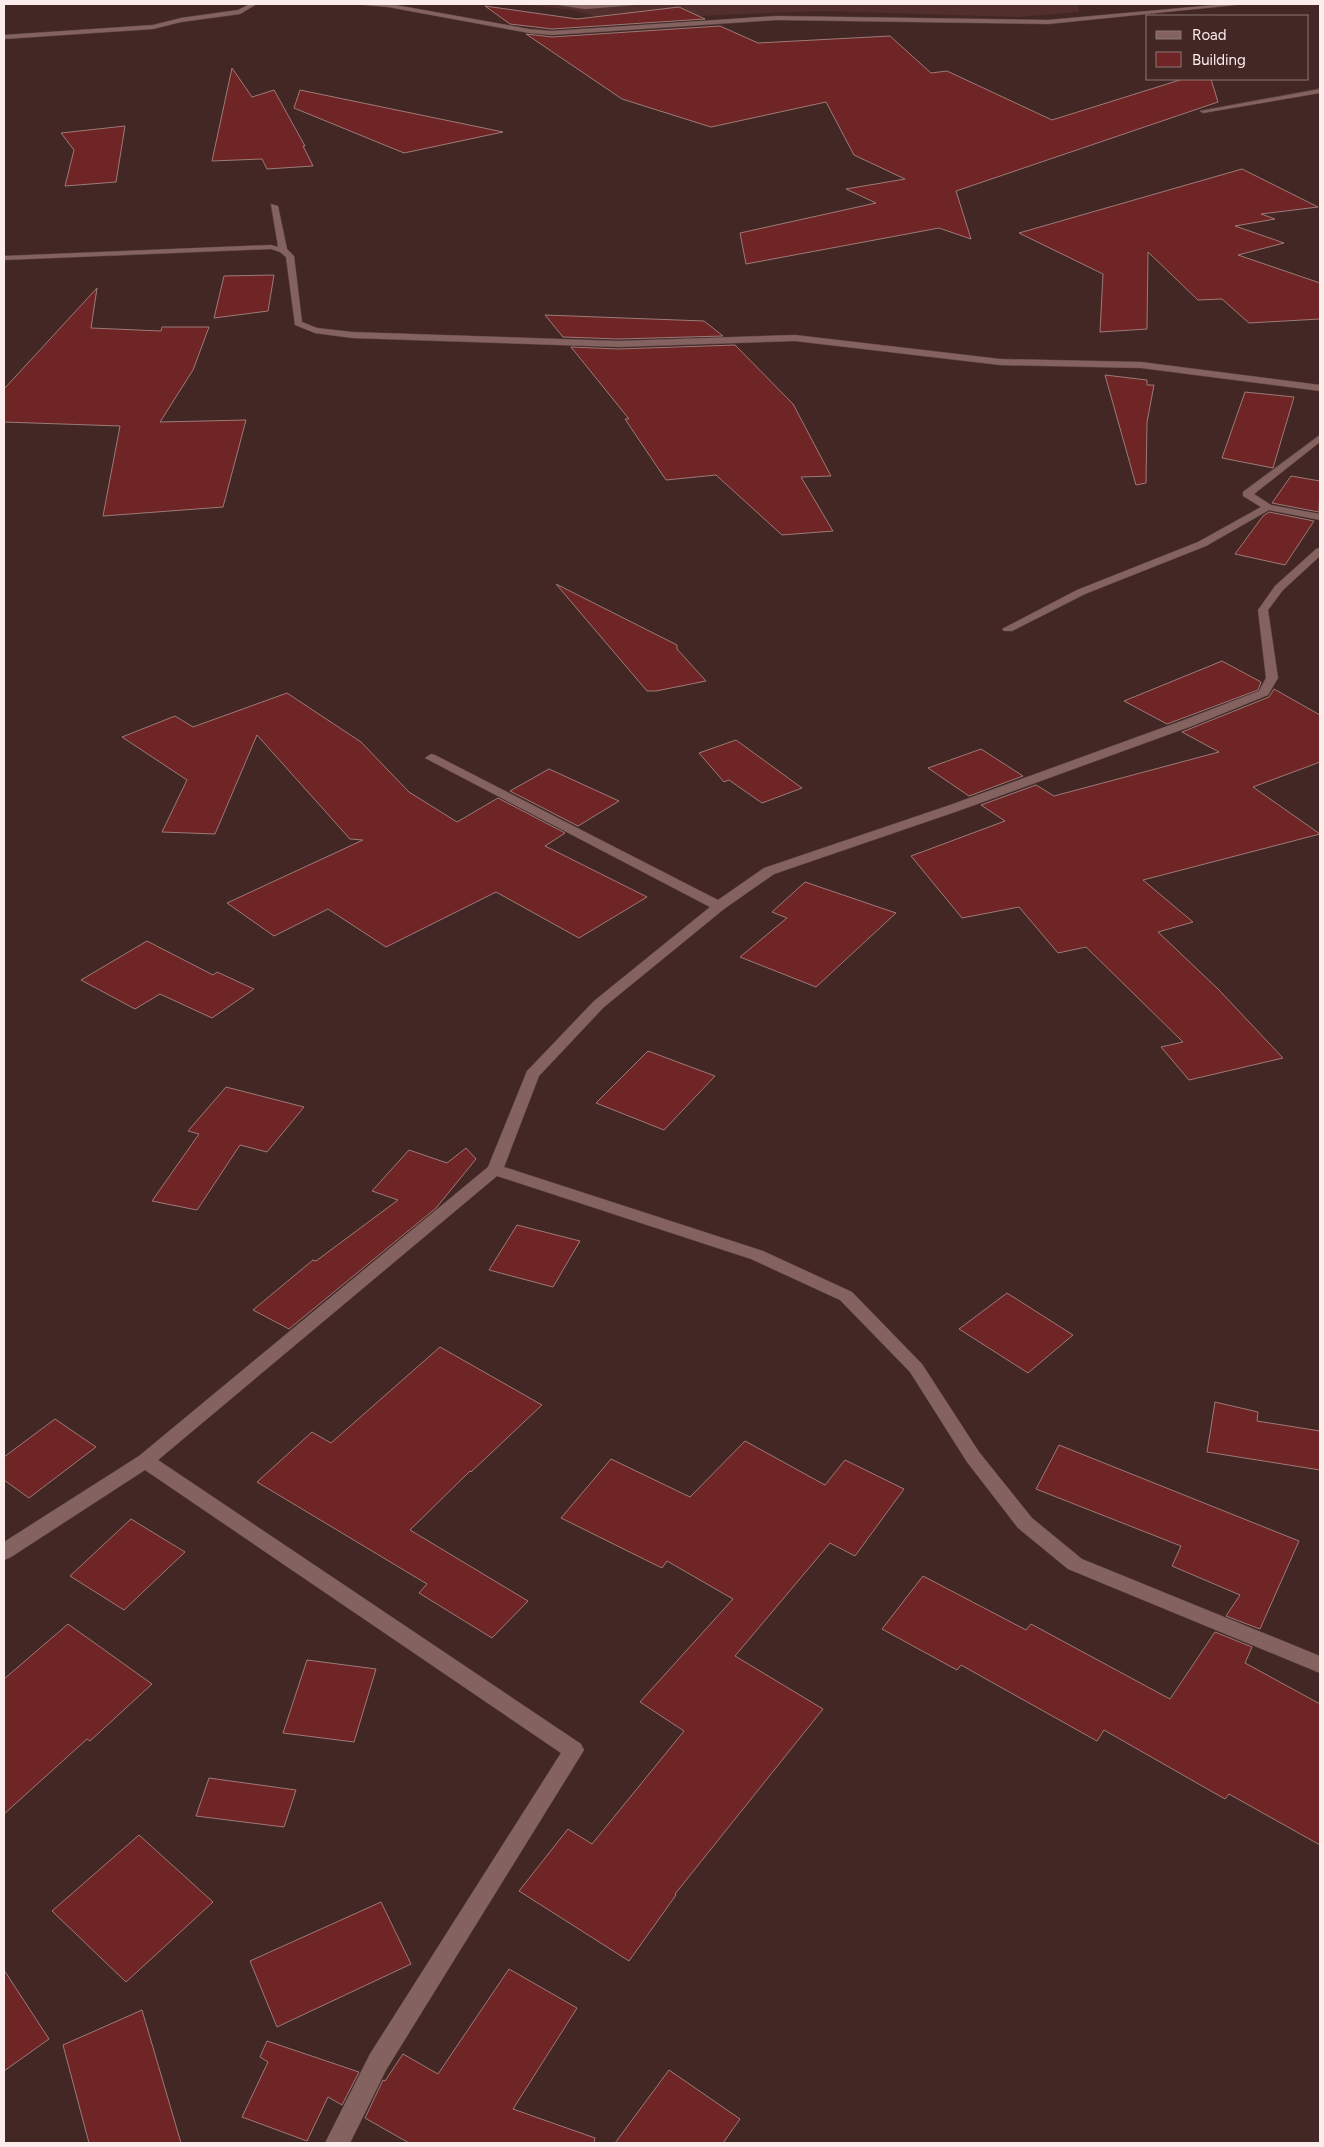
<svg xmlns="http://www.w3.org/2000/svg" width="1324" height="2147" font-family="Figtree,sans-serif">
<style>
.built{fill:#522e2c}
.building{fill:#6f2525;stroke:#9c7a77}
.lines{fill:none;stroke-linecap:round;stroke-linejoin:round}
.minor-casing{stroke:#5c4443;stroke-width:1}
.minor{fill:#836260;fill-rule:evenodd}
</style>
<rect width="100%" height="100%" fill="#432725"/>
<path class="built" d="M 519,4 L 1079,4 L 1079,12 L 1020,17 L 823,11 L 719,15 L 612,22 L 573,10 Z"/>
<path class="building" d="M 485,6 L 577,19 L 679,7 L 705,19 L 552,29 L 510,24 Z
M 720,26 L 758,43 L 890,36 L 931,73 L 947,71 L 1052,120 L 1183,79 L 1211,79 L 1218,102 L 956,191 L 971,239 L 939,228 L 746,264 L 740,233 L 876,203 L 846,189 L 905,179 L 854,155 L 826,102 L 711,127 L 622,99 L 526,34 L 552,37 Z
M 232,68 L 252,97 L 274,90 L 305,146 L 303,146 L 313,166 L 267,169 L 262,159 L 212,161 Z
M 300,90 L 503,132 L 404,153 L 294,108 Z
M 125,126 L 116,182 L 65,186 L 74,150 L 61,133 Z
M 1242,169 L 1318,207 L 1261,214 L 1275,219 L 1235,226 L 1284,243 L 1238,255 L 1320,283 L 1320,319 L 1249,323 L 1222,299 L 1198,300 L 1148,252 L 1147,329 L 1100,332 L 1103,274 L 1019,233 Z
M 274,275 L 268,311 L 214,318 L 224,276 Z
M 97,288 L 91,328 L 161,331 L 162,327 L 209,327 L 193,370 L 160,422 L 246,420 L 223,507 L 103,516 L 120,426 L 4,422 L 4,389 Z
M 545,315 L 704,321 L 723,336 L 618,339 L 563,337 Z
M 735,345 L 793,404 L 831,476 L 801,477 L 833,531 L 782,535 L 716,475 L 666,480 L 625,419 L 629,419 L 571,347 L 618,349 Z
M 1105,375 L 1147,380 L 1147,385 L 1154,385 L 1147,422 L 1146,483 L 1136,485 Z
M 1245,392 L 1294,397 L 1273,468 L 1222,458 Z
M 1291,476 L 1320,481 L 1319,512 L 1272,503 Z
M 1269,512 L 1314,521 L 1285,565 L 1235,554 L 1263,516 Z
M 556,584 L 677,645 L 677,649 L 706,681 L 656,691 L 647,691 Z
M 1222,661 L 1261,682 L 1258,690 L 1167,724 L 1124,701 Z
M 1274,689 L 1320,715 L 1320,762 L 1253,787 L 1320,834 L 1143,880 L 1193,922 L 1158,932 L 1218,989 L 1283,1058 L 1189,1080 L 1161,1047 L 1183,1042 L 1086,947 L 1058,953 L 1019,907 L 962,918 L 911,856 L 1005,821 L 981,805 L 1036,785 L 1054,796 L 1219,752 L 1182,732 L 1269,697 Z
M 287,693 L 361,742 L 409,792 L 457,822 L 498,798 L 565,833 L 545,846 L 647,897 L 579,938 L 496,892 L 386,947 L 328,909 L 274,936 L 227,903 L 363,840 L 350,839 L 257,735 L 215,834 L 162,832 L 187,780 L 122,737 L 175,716 L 193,727 Z
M 736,740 L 802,788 L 762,803 L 729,780 L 724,782 L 699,753 Z
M 981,749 L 1023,776 L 969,796 L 928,768 Z
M 549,769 L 619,801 L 578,826 L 510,791 Z
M 805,882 L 896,913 L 816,987 L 740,957 L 787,918 L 772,912 Z
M 147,941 L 213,975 L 217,972 L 254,989 L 212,1018 L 160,994 L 135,1009 L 81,980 Z
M 648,1051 L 715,1076 L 664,1130 L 596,1103 Z
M 226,1087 L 304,1107 L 267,1152 L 240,1145 L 197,1210 L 152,1201 L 199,1134 L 188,1131 Z
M 466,1148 L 476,1159 L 436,1208 L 289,1329 L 253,1310 L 313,1260 L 316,1261 L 398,1200 L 372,1191 L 409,1150 L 447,1163 Z
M 517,1225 L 580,1241 L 553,1287 L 489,1270 Z
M 1007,1293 L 1073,1335 L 1028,1373 L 959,1329 Z
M 440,1347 L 542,1405 L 471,1472 L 470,1471 L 410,1530 L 528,1601 L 492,1638 L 419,1593 L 427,1584 L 257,1482 L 312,1432 L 331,1443 Z
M 1215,1402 L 1258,1412 L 1257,1421 L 1320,1431 L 1320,1470 L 1207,1452 Z
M 55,1419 L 96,1447 L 29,1498 L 4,1480 L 4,1457 Z
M 745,1441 L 825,1485 L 845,1460 L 904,1489 L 855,1556 L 830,1543 L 735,1656 L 823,1709 L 675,1894 L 676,1895 L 629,1961 L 519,1891 L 568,1829 L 592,1844 L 684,1731 L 640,1702 L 733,1599 L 667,1561 L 662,1568 L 561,1518 L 611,1459 L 690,1497 Z
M 1059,1445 L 1299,1541 L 1260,1629 L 1226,1616 L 1240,1595 L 1172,1566 L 1181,1546 L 1036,1489 Z
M 131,1519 L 185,1552 L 124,1610 L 70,1576 Z
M 923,1576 L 1026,1630 L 1031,1624 L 1170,1699 L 1215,1632 L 1252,1647 L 1245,1663 L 1320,1704 L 1320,1845 L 1229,1794 L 1225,1799 L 1104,1730 L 1097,1741 L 961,1665 L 957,1670 L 882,1629 Z
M 68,1624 L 152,1684 L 90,1741 L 87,1739 L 4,1814 L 4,1679 Z
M 307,1660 L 376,1669 L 354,1742 L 283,1733 Z
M 209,1778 L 296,1790 L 284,1827 L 196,1816 Z
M 139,1835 L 213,1902 L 126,1982 L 52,1911 Z
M 381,1902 L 411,1964 L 277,2027 L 250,1961 Z
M 509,1969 L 577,2008 L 513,2109 L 595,2138 L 594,2143 L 409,2143 L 365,2118 L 383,2080 L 385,2081 L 403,2054 L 438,2074 Z
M 4,1970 L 49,2039 L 4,2071 Z
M 142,2010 L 181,2143 L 89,2143 L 63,2045 Z
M 267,2041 L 359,2072 L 342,2105 L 328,2097 L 307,2141 L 242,2117 L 268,2062 L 260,2057 Z
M 669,2070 L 740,2119 L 723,2143 L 615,2143 Z"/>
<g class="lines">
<g class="minor-casing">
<path id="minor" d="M 250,4 L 257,4 L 240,14 L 181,22 L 153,29 L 4,39 L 4,35 L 153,25 L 181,18 L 238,10 Z
M 354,4 L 390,4 L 529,29 L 552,31 L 777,16 L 1048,20 L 1226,4 L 1245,4 L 1048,24 L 777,20 L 552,35 L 529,33 L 388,7 Z
M 552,4 L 645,4 L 585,9 Z
M 1320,89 L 1320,93 L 1203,113 L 1200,111 Z
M 271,204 L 278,206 L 287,249 L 294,256 L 302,322 L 317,328 L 352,332 L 618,341 L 795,335 L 1000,359 L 1141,362 L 1320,385 L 1320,391 L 1141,368 L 1000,365 L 795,341 L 618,347 L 352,338 L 315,333 L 295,325 L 286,257 L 280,252 L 271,249 L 4,260 L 4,256 L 271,245 L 278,247 Z
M 1320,435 L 1320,442 L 1254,494 L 1271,505 L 1320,514 L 1320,520 L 1269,510 L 1206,546 L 1085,594 L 1012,631 L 1004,631 L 1002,629 L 1077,590 L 1198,542 L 1261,507 L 1243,496 L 1243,492 Z
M 1320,548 L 1320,556 L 1283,590 L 1268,610 L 1278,678 L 1268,695 L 1192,726 L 958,811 L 774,874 L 724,909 L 604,1007 L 539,1076 L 504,1167 L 763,1251 L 852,1292 L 922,1364 L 979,1452 L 1032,1518 L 1082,1559 L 1320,1656 L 1320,1673 L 1068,1569 L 1018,1528 L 967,1462 L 910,1372 L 840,1300 L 751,1259 L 497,1176 L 158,1460 L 581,1744 L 584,1750 L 386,2070 L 350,2143 L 325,2143 L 370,2054 L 561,1753 L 145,1470 L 11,1557 L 4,1560 L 4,1542 L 139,1456 L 488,1167 L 527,1071 L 594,1001 L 710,907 L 425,758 L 431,754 L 435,755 L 718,900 L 764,868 L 950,805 L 1184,720 L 1259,691 L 1266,678 L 1258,610 L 1275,586 L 1316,549 Z"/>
</g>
<use href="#minor" class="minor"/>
</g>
<rect width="1324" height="2147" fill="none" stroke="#fceceb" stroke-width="10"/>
<rect x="1146" y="15" width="162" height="65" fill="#432725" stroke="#8d7674"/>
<rect x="1156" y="31" width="25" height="8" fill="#836260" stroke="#8d7674"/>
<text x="1192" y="40" font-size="15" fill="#fceceb">Road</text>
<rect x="1156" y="52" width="25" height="15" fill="#6f2525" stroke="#8d7674"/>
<text x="1192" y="65" font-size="15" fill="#fceceb">Building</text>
</svg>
